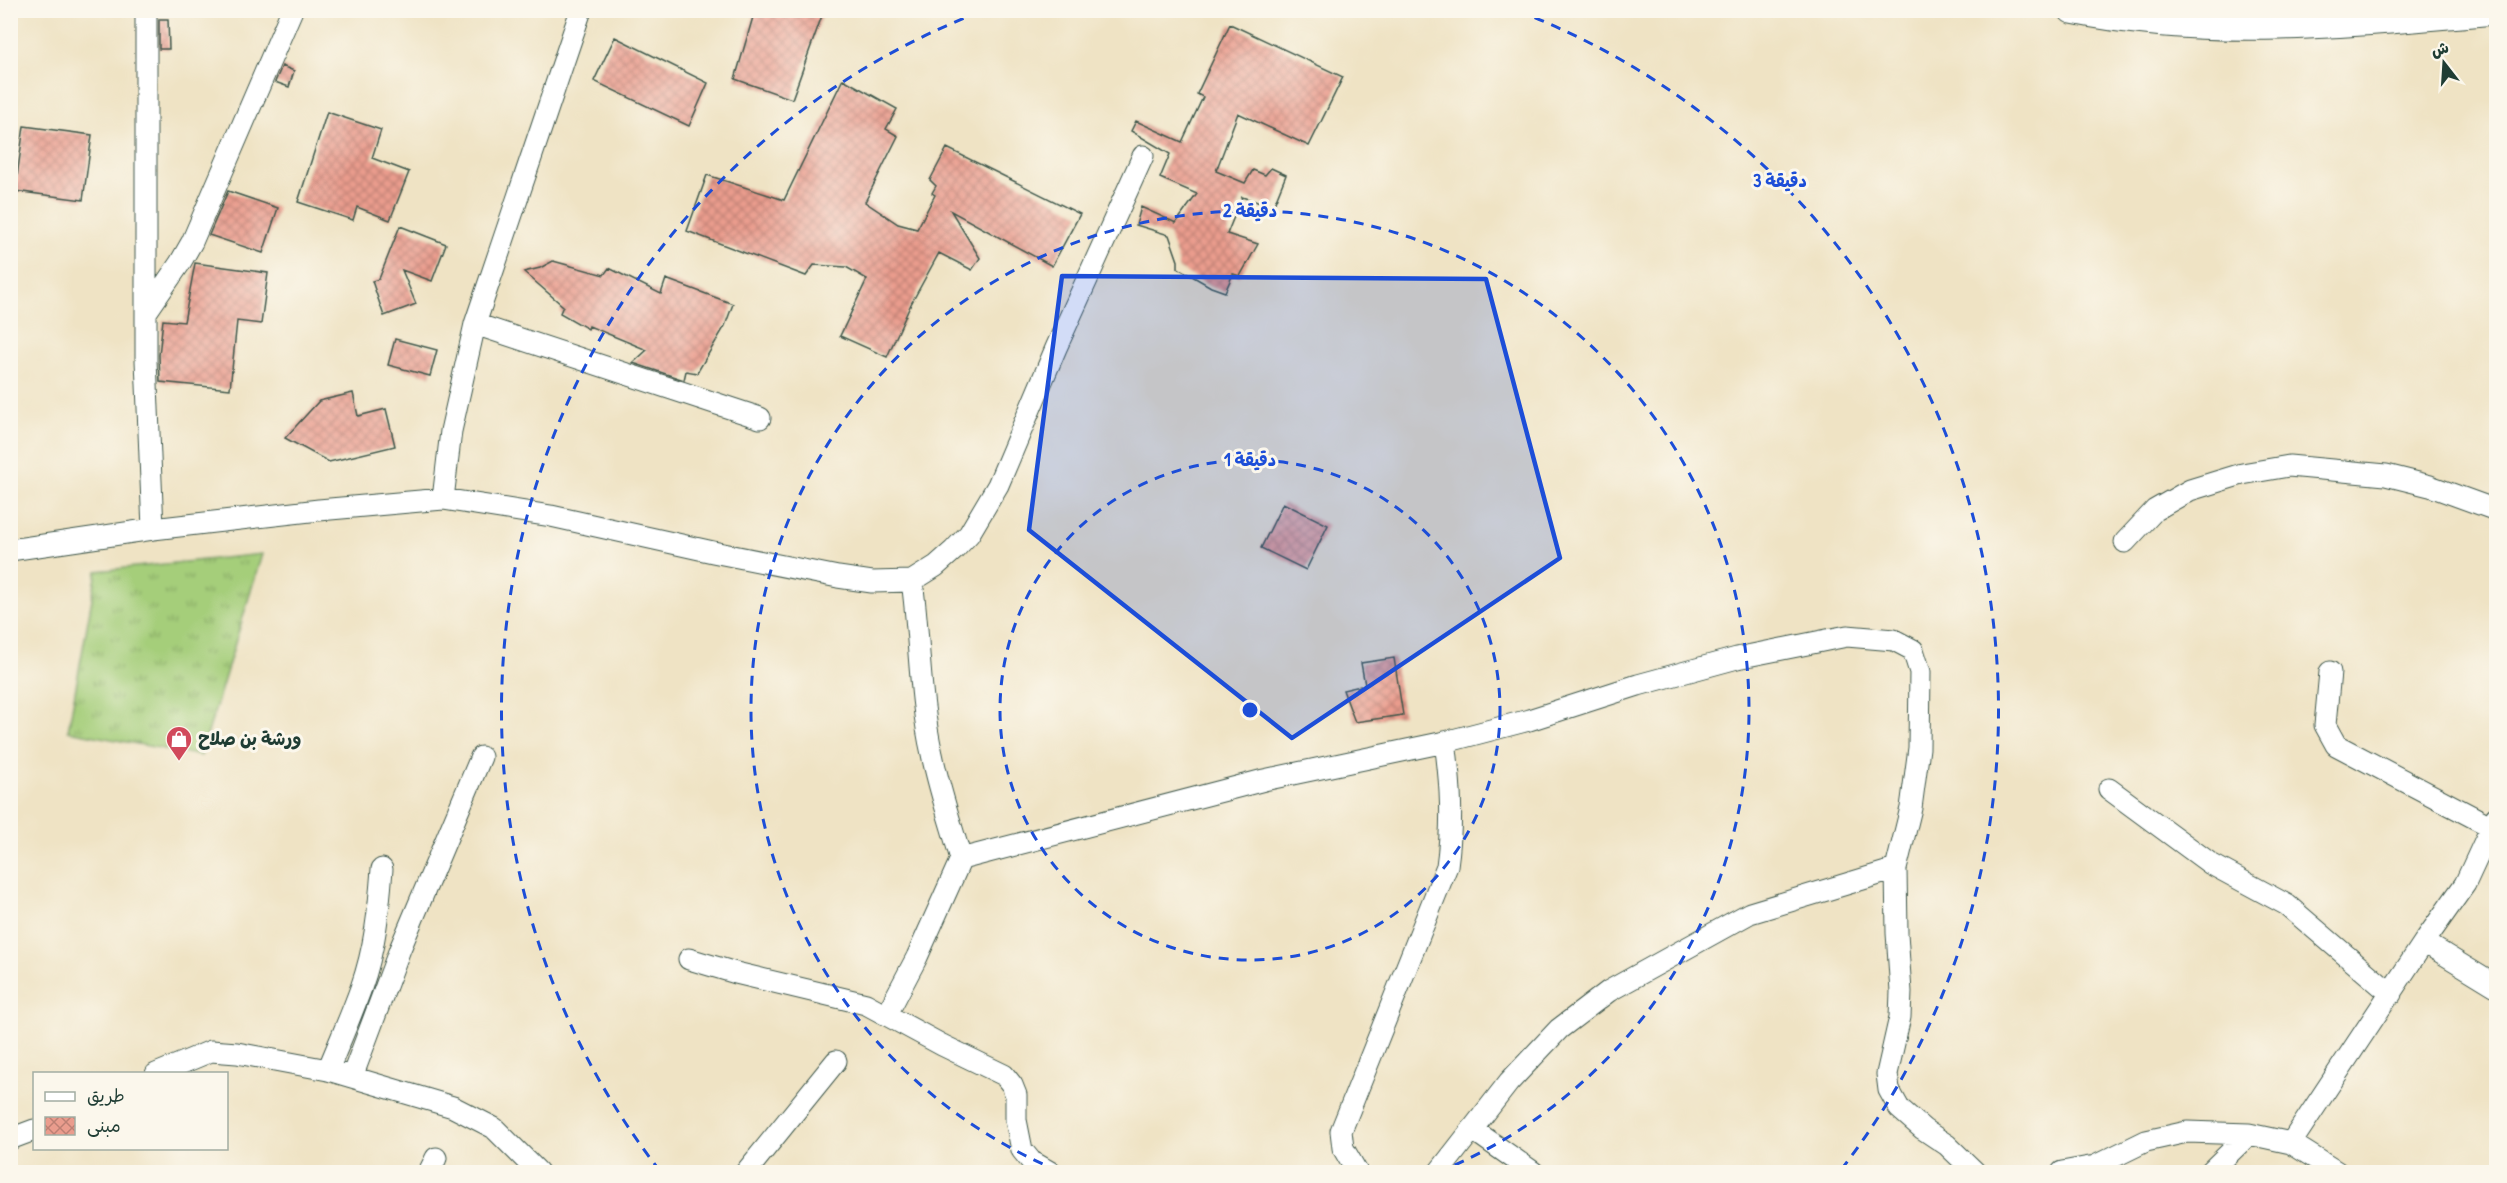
<svg xmlns="http://www.w3.org/2000/svg" width="2507" height="1183" font-family="'Patrick Hand','Playpen Sans Arabic',sans-serif">
<style>
.grass{fill:url(#grass-tufts);stroke:#628657;stroke-width:1.5}
.building{fill:url(#building-cross-hatch)}
.lines{fill:none;stroke-linecap:round;stroke-linejoin:round}
.minor-casing{stroke:#3e564a;stroke-width:23}
.major-casing{stroke:#3e564a;stroke-width:29}
.minor{stroke:#fff;stroke-width:21}
.major{stroke:#fff;stroke-width:27}
.marked{fill:#1d4ed8;fill-opacity:0.2;stroke:#1d4ed8;stroke-width:4.5;stroke-linejoin:round}
.ring{fill:none;stroke:#1d4ed8;stroke-width:3;stroke-dasharray:10 8}
.labels{text-anchor:middle;stroke-width:6;stroke-linejoin:round;paint-order:stroke}
.poi-label{font-size:18px;font-weight:bold;fill:#1f3d34;stroke:#fbf7ec;text-anchor:start}
.centre{fill:#1d4ed8;stroke:#fbf7ec;stroke-width:3}
.ring-label{font-size:18px;text-anchor:middle;font-weight:bold;fill:#1d4ed8;stroke:#fbf7ec;stroke-width:6;stroke-linejoin:round;paint-order:stroke}
</style>
<defs>
<pattern id="grass-tufts" width="24" height="20" patternUnits="userSpaceOnUse" patternTransform="scale(1.5)"><rect width="24" height="20" fill="#a5ce7a"/><path d="M3 7l-1-3M5 7V3M7 7l1-3M15 17l-1-3M17 17v-4M19 17l1-3" fill="none" stroke="#86a865"/></pattern>
<pattern id="building-cross-hatch" width="8" height="8" patternUnits="userSpaceOnUse" patternTransform="scale(1.5)"><rect width="8" height="8" fill="#ea9c8d"/><path d="M0 0l8 8M0 8l8-8" fill="none" stroke="#bd8074"/></pattern>
</defs>
<rect width="100%" height="100%" fill="#fbf7ec"/>
<filter id="ink" filterUnits="userSpaceOnUse"><feTurbulence type="fractalNoise" baseFrequency=".0167" numOctaves="2"/><feDisplacementMap in="SourceGraphic" scale="12" xChannelSelector="R" yChannelSelector="G"/><feConvolveMatrix kernelMatrix="1 2 1 2 8 2 1 2 1" color-interpolation-filters="sRGB"/></filter>
<filter id="wash" filterUnits="userSpaceOnUse"><feTurbulence type="fractalNoise" baseFrequency=".008" numOctaves="4" result="noise"/><feDisplacementMap in="SourceGraphic" scale="24" xChannelSelector="R" yChannelSelector="G"/><feGaussianBlur stdDeviation="1.35" result="paint"/><feColorMatrix in="noise" values="0 0 0 0 0 0 0 0 0 0 0 0 0 0 0 0 0 1.4 0 .05"/><feComposite in="paint" operator="in"/></filter>
<g filter="url(#wash)">
<rect width="100%" height="100%" fill="#efe3c4"/>
<path class="grass" d="M 262,554 L 201,756 L 68,731 L 97,571 Z"/>
<g id="blocks">
<path class="building" d="M 755,10 L 824,10 L 792,99 L 735,79 Z
M 159,19 L 168,19 L 169,49 L 159,49 Z
M 1230,24 L 1343,77 L 1309,146 L 1238,113 L 1216,171 L 1245,183 L 1253,170 L 1265,175 L 1271,168 L 1286,175 L 1273,207 L 1242,197 L 1227,234 L 1258,244 L 1240,276 L 1233,274 L 1225,292 L 1211,287 L 1178,268 L 1178,261 L 1169,235 L 1136,225 L 1141,207 L 1176,223 L 1197,194 L 1160,178 L 1170,154 L 1131,131 L 1136,121 L 1182,142 L 1203,97 L 1197,94 Z
M 615,37 L 708,83 L 689,126 L 594,81 Z
M 282,66 L 294,71 L 289,87 L 275,82 Z
M 843,79 L 897,109 L 886,129 L 898,136 L 865,202 L 898,224 L 917,229 L 935,195 L 932,193 L 936,186 L 930,180 L 947,148 L 1080,214 L 1052,266 L 951,211 L 980,258 L 972,270 L 939,253 L 911,304 L 887,357 L 840,336 L 867,279 L 846,267 L 814,265 L 806,276 L 687,231 L 707,175 L 784,200 Z
M 327,112 L 381,130 L 372,158 L 409,172 L 390,220 L 357,207 L 353,220 L 298,202 Z
M 24,126 L 92,135 L 83,200 L 15,191 Z
M 228,191 L 278,208 L 263,253 L 209,235 Z
M 400,226 L 446,244 L 432,281 L 402,270 L 416,304 L 384,316 L 372,281 L 379,279 Z
M 553,261 L 604,275 L 609,268 L 661,294 L 666,279 L 733,304 L 725,326 L 697,373 L 686,371 L 684,380 L 633,363 L 647,350 L 589,326 L 588,329 L 560,313 L 563,306 L 524,272 L 540,268 Z
M 195,263 L 268,273 L 261,324 L 237,321 L 230,389 L 160,382 L 159,355 L 163,320 L 184,322 Z
M 395,339 L 437,350 L 430,376 L 388,365 Z
M 353,393 L 358,416 L 386,409 L 395,446 L 329,462 L 285,438 L 319,401 Z
M 1283,503 L 1328,525 L 1306,570 L 1261,548 Z
M 1394,658 L 1403,715 L 1355,722 L 1343,690 L 1365,685 L 1361,663 Z"/>
</g>
</g>
<g filter="url(#ink)">
<use href="#blocks" fill-opacity="0" stroke="#3e564a" stroke-width="1.5"/>
<g class="lines">
<g class="minor-casing">
<path id="minor" d="M 146,10 L 146,360 L 153,529
M 147,311 L 180,263 L 192,242 L 292,10
M 475,324 L 760,418
M 443,499 L 451,431 L 475,324 L 581,10
M 2125,542 L 2155,510 L 2190,490 L 2242,474 L 2289,466 L 2386,475 L 2430,486 L 2496,510
M 10,550 L 153,529 L 319,510 L 443,499 L 551,516 L 713,552 L 838,577 L 872,582 L 912,581 L 936,566 L 954,550 L 969,534 L 998,485 L 1056,348 L 1143,156
M 2330,672 L 2325,725 L 2336,745 L 2492,827
M 2109,789 L 2211,864 L 2287,905 L 2391,994
M 961,859 L 1264,780 L 1445,742 L 1529,720 L 1638,685 L 1737,658 L 1847,636 L 1894,640 L 1913,650 L 1920,672 L 1919,748 L 1911,808 L 1896,869 L 1750,913 L 1609,991 L 1559,1029 L 1509,1082 L 1439,1172
M 1896,869 L 1897,933 L 1901,992 L 1900,1017 L 1887,1074 L 1889,1090 L 1899,1108 L 1923,1129 L 1947,1145 L 1975,1172
M 2424,942 L 2496,986
M 689,959 L 736,973 L 866,1004 L 942,1045 L 1004,1075 L 1012,1085 L 1016,1095 L 1016,1120 L 1022,1150 L 1031,1161 L 1050,1172
M 887,1014 L 917,957 L 961,859 C 951,824 939,789 932,754 C 919,698 920,638 912,581
M 328,1070 C 339,1043 351,1016 361,988 C 375,949 379,909 382,869
M 156,1074 L 211,1051 L 237,1053 L 328,1070 L 453,1107 L 494,1128 L 538,1172
M 352,1077 L 400,949 L 481,757
M 1472,1129 L 1533,1172
M 10,1139 L 34,1130
M 2291,1143 L 2424,942 L 2465,884 L 2496,817
M 429,1172 L 436,1158
M 746,1172 L 836,1061
M 1357,1172 L 1343,1148 L 1341,1131 L 1447,866 C 1453,823 1451,785 1445,742
M 2062,1172 L 2095,1166 L 2146,1141 L 2187,1132 L 2249,1134 L 2291,1143 L 2337,1172
M 2210,1172 L 2249,1134"/>
</g>
<g class="major-casing">
<path id="major" d="M 2072,10 C 2215,39 2353,23 2496,11"/>
</g>
<use href="#minor" class="minor"/>
<use href="#major" class="major"/>
</g>
</g>
<path class="marked" d="M 1062,276 L 1486,279 L 1560,558 L 1292,738 L 1029,530 Z"/>
<g class="ring">
<circle cx="1250" cy="710" r="250"/>
<path d="M1059 1171A499 499 0 1 1 1441 1171"/>
<path d="M660 1171A749 749 0 0 1 982 11M1518 11A749 749 0 0 1 1840 1171"/>
</g>
<defs>
<g id="shop-pin" transform="scale(1.35)"><path d="M0 17L-7.5 6A9.5 9.5 0 1 1 7.5 6Z" fill="#d1495b" stroke="#fbf7ec"/><path d="M-5-2.5h2.3a2.7 3.5 0 0 1 5.4 0H5L5.5 6h-11ZM-1.5-2.5h3a1.5 2.3 0 0 0-3 0Z" fill="#fff"/></g>
</defs>
<g fill-rule="evenodd">
<use href="#shop-pin" x="179" y="739"/>
</g>
<g class="labels">
<g class="poi-label">
<text x="198" y="745">ورشة بن صلاح</text>
</g>
</g>
<circle cx="1250" cy="710" r="9" class="centre"/>
<g class="ring-label">
<text x="1780" y="187">3 دقيقة</text>
<text x="1250" y="217">2 دقيقة</text>
<text x="1250" y="466">1 دقيقة</text>
</g>
<rect width="2507" height="1183" fill="none" stroke="#fbf7ec" stroke-width="36"/>
<rect x="33" y="1072" width="195" height="78" fill="#fbf7ec" stroke="#a3ada2" stroke-width="1.5"/>
<rect x="45" y="1092" width="30" height="9" fill="#ffffff" stroke="#a3ada2" stroke-width="1.5"/>
<text x="87" y="1102" font-size="18" fill="#1f3d34">طريق</text>
<rect x="45" y="1117" width="30" height="18" fill="url(#building-cross-hatch)" stroke="#a3ada2" stroke-width="1.5"/>
<text x="87" y="1132" font-size="18" fill="#1f3d34">مبنى</text>
<g transform="translate(2444 63) rotate(343)" stroke="#fbf7ec" stroke-width="4.5" paint-order="stroke">
<path d="M0-4.5L10 22L0 15L-10 22Z" fill="#1f3d34"/>
<text y="-9" font-size="16" font-weight="bold" text-anchor="middle" fill="#1f3d34">ش</text>
</g>
</svg>
